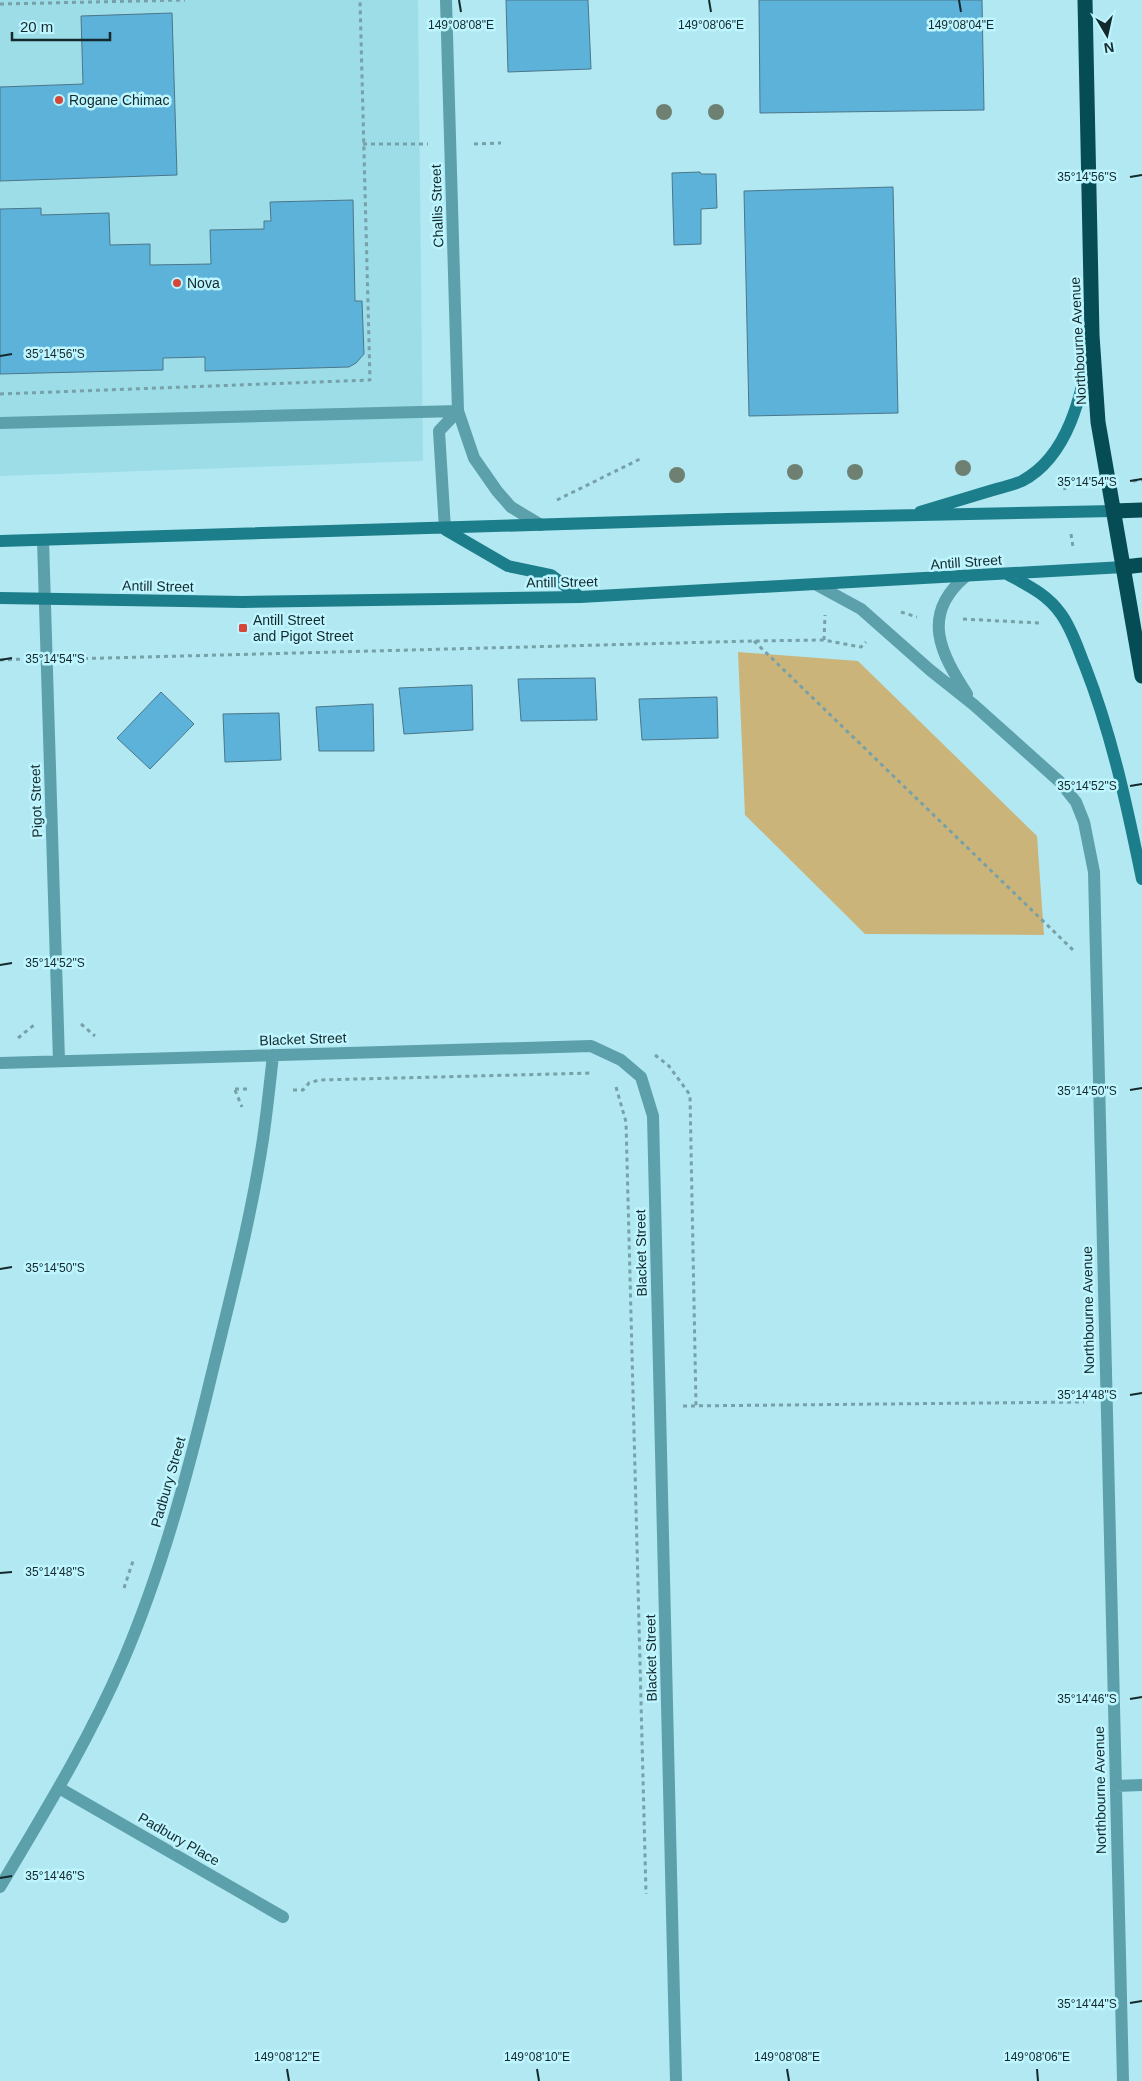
<svg xmlns="http://www.w3.org/2000/svg" width="1142" height="2081" font-family="Arial,sans-serif">
<style>
.built{fill:#9ddde8}
.green{fill:#cbb479}
.building{fill:#5cb2d8;stroke:#4b768a}
.lines{fill:none;stroke-linecap:round;stroke-linejoin:round}
.path{stroke:#77a1a8;stroke-width:3;stroke-dasharray:4 4;stroke-linecap:butt}
.street{stroke:#5ba0ab;stroke-width:12}
.secondary{stroke:#1c7e8b;stroke-width:12}
.highway{stroke:#054c55;stroke-width:15}
.tree{fill:#6e8071}
.ticks{fill:none;stroke:#13292c;stroke-width:2}
.poi-dot{fill:#d44739;stroke:#bef5ff;stroke-width:2}
.labels{text-anchor:middle;stroke-width:5;stroke-linejoin:round;paint-order:stroke}
.poi-label{font-size:14px;fill:#13292c;stroke:#bef5ff;text-anchor:start}
.street-label{font-size:14px;fill:#13292c;stroke:#bef5ff}
.ticks-label{font-size:12px;text-anchor:middle;fill:#13292c;stroke:#bef5ff;stroke-width:5;stroke-linejoin:round;paint-order:stroke}
</style>
<rect width="100%" height="100%" fill="#b2e8f1"/>
<path class="built" d="M 0,0 L 418,0 L 423,461 L 0,476 Z"/>
<path class="green" d="M 738,652 L 858,661 L 1037,836 L 1044,935 L 865,934 L 745,815 Z"/>
<path class="building" d="M 506,0 L 588,0 L 591,69 L 508,72 Z
M 759,0 L 982,0 L 984,110 L 760,113 Z
M 172,13 L 177,175 L 0,181 L 0,87 L 83,84 L 81,16 Z
M 700,172 L 701,174 L 716,174 L 717,208 L 701,209 L 701,244 L 674,245 L 672,173 Z
M 893,187 L 898,413 L 749,416 L 744,191 Z
M 353,200 L 355,301 L 362,301 L 364,354 L 356,363 L 349,367 L 205,371 L 205,357 L 163,358 L 163,370 L 0,374 L 0,209 L 41,208 L 41,215 L 109,213 L 110,245 L 150,244 L 150,265 L 211,264 L 210,230 L 264,229 L 264,221 L 271,221 L 270,202 Z
M 595,678 L 597,720 L 521,721 L 518,679 Z
M 472,685 L 473,730 L 404,734 L 399,688 Z
M 161,692 L 194,724 L 150,769 L 117,738 Z
M 717,697 L 718,738 L 642,740 L 639,699 Z
M 373,704 L 374,751 L 319,751 L 316,707 Z
M 279,713 L 281,760 L 225,762 L 223,714 Z"/>
<g class="lines">
<path class="path" d="M 0,4 L 185,0
M 363,144 L 428,144
M 474,144 L 501,143
M 0,394 L 370,380 L 360,0
M 1133,481 L 1142,480
M 1065,490 L 1064,484 L 1084,483
M 557,500 L 640,459
M 1071,534 L 1073,547
M 901,612 L 917,617
M 963,619 L 1039,623
M 824,640 L 825,615
M 754,641 L 1073,950
M 68,659 L 753,641 L 824,640 L 861,647 L 866,642
M 0,660 L 24,659
M 81,1024 L 95,1036
M 18,1038 L 34,1025
M 655,1055 L 669,1066 L 690,1095 L 696,1406
M 616,1087 L 626,1122 L 646,1894
M 235,1089 L 247,1089
M 235,1090 L 242,1107
M 293,1090 L 303,1090 L 309,1083 L 319,1080 L 593,1073
M 683,1406 L 1084,1402
M 124,1588 L 134,1558"/>
<path class="street" d="M 446,0 L 458,411 L 474,458 L 497,491 L 511,507 L 541,525
M 0,423 L 458,411
M 445,529 L 439,431 L 458,411
M 43,540 L 59,1061
M 965,577 C 920,615 941,654 967,694
M 817,585 L 861,609 L 930,670 L 974,705 L 1060,782 L 1076,802 L 1084,822 L 1094,872 L 1123,2081
M 0,1063 L 591,1046 L 621,1060 L 641,1077 L 653,1116 L 676,2081
M 1116,1786 L 1142,1785
M 59,1788 L 283,1917
M 0,1887 C 44,1813 89,1740 123,1661 C 162,1570 188,1473 211,1377 C 230,1298 251,1219 263,1139 C 267,1111 270,1083 273,1055"/>
<path class="secondary" d="M 920,512 C 944,505 969,497 993,490 C 1002,487 1014,485 1022,481 C 1069,456 1081,395 1090,349
M 446,530 L 508,566 L 551,575 L 580,597
M 0,541 L 727,519 L 1114,511
M 1007,574 C 1027,585 1047,594 1061,614 C 1072,629 1078,649 1085,666 C 1112,735 1127,806 1142,879
M 0,598 L 243,602 L 580,597 L 1124,567"/>
<path class="highway" d="M 1085,0 L 1092,335 L 1098,422 L 1142,676
M 1114,511 L 1142,510
M 1124,567 L 1142,565"/>
</g>
<g class="tree">
<circle cx="664" cy="112" r="8"/>
<circle cx="716" cy="112" r="8"/>
<circle cx="963" cy="468" r="8"/>
<circle cx="795" cy="472" r="8"/>
<circle cx="855" cy="472" r="8"/>
<circle cx="677" cy="475" r="8"/>
</g>
<path class="ticks" d="M 459,0 L 461,12M 709,0 L 711,12M 959,0 L 961,12M 1130,177 L 1142,175M 0,356 L 12,354M 1130,481 L 1142,479M 0,660 L 12,658M 1130,786 L 1142,784M 0,965 L 12,963M 1130,1090 L 1142,1088M 0,1269 L 12,1267M 1130,1395 L 1142,1393M 0,1573 L 12,1572M 1130,1699 L 1142,1697M 0,1878 L 12,1876M 1130,2003 L 1142,2001M 287,2069 L 289,2081M 537,2069 L 539,2081M 787,2069 L 789,2081M 1037,2069 L 1038,2081"/>
<g class="poi-dot">
<circle cx="59" cy="100" r="5"/>
<circle cx="177" cy="283" r="5"/>
<rect x="238" y="623" width="10" height="10" rx="2.5"/>
</g>
<g class="labels">
<g class="poi-label">
<text x="69" y="105">Rogane Chimac</text>
<text x="187" y="288">Nova</text>
<text x="253" y="625">Antill Street<tspan x="253" dy="16">and Pigot Street</tspan></text>
</g>
<g class="street-label">
<text transform="translate(437 206) rotate(-92)" y="5">Challis Street</text>
<text transform="translate(1078 341) rotate(-93)" y="5">Northbourne Avenue</text>
<text transform="translate(966 562) rotate(-4)" y="5">Antill Street</text>
<text transform="translate(562 582) rotate(-1)" y="5">Antill Street</text>
<text transform="translate(158 586) rotate(1)" y="5">Antill Street</text>
<text transform="translate(36 801) rotate(-92)" y="5">Pigot Street</text>
<text transform="translate(303 1039) rotate(-2)" y="5">Blacket Street</text>
<text transform="translate(641 1253) rotate(-91)" y="5">Blacket Street</text>
<text transform="translate(1088 1310) rotate(-91)" y="5">Northbourne Avenue</text>
<text transform="translate(168 1482) rotate(-74)" y="5">Padbury Street</text>
<text transform="translate(651 1658) rotate(-91)" y="5">Blacket Street</text>
<text transform="translate(1100 1790) rotate(-91)" y="5">Northbourne Avenue</text>
<text transform="translate(179 1839) rotate(30)" y="5">Padbury Place</text>
</g>
</g>
<g class="ticks-label">
<text x="461" y="29">149°08'08"E</text>
<text x="711" y="29">149°08'06"E</text>
<text x="961" y="29">149°08'04"E</text>
<text x="1087" y="181">35°14'56"S</text>
<text x="55" y="358">35°14'56"S</text>
<text x="1087" y="486">35°14'54"S</text>
<text x="55" y="663">35°14'54"S</text>
<text x="1087" y="790">35°14'52"S</text>
<text x="55" y="967">35°14'52"S</text>
<text x="1087" y="1095">35°14'50"S</text>
<text x="55" y="1272">35°14'50"S</text>
<text x="1087" y="1399">35°14'48"S</text>
<text x="55" y="1576">35°14'48"S</text>
<text x="1087" y="1703">35°14'46"S</text>
<text x="55" y="1880">35°14'46"S</text>
<text x="1087" y="2008">35°14'44"S</text>
<text x="287" y="2061">149°08'12"E</text>
<text x="537" y="2061">149°08'10"E</text>
<text x="787" y="2061">149°08'08"E</text>
<text x="1037" y="2061">149°08'06"E</text>
</g>
<g transform="translate(1107 35) rotate(171)" stroke="#bef5ff" stroke-width="4" paint-order="stroke">
<path d="M0-4L9 19L0 12L-9 19Z" fill="#13292c"/>
<text y="-8" font-size="14" font-weight="bold" text-anchor="middle" fill="#13292c">N</text>
</g>
<path d="M12 32v8h98v-8" fill="none" stroke="#13292c" stroke-width="2.5"/>
<text x="20" y="32" font-size="15" fill="#13292c" stroke="#bef5ff" stroke-width="4" paint-order="stroke">20 m</text>
</svg>
